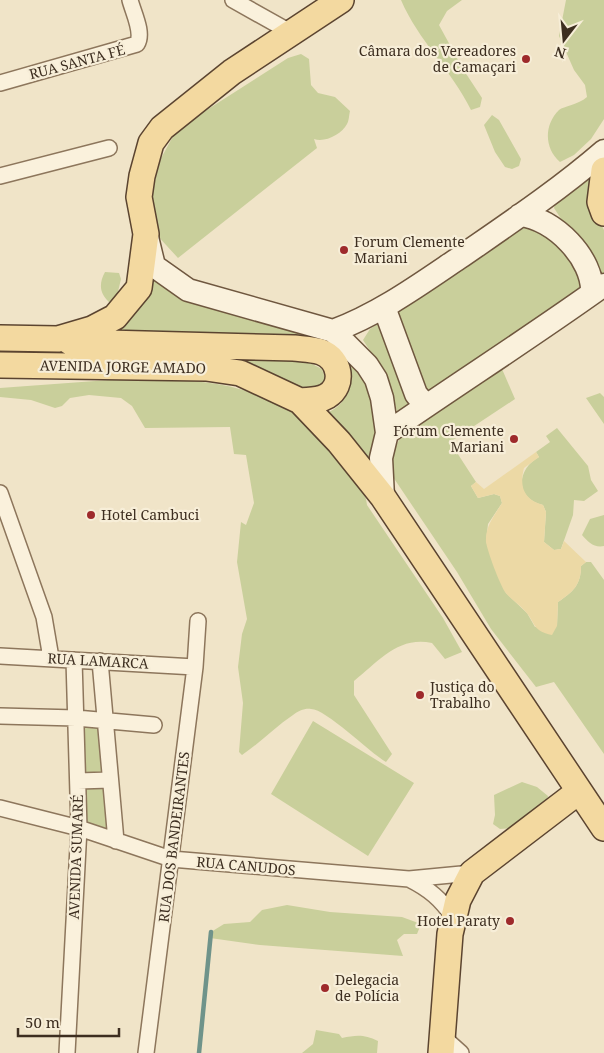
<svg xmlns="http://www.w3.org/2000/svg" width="604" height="1053" font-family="'Noto Serif',serif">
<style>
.green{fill:#c9cf9b}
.sand{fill:#ecd9a5}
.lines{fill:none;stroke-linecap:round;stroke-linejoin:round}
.stream{stroke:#6f938a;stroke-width:4.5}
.street-casing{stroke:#8d765c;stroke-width:18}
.secondary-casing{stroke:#6f573f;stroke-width:25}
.primary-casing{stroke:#5b4430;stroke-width:28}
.street{stroke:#faf1dc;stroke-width:15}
.secondary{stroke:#faf1dc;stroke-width:22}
.primary{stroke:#f3d9a0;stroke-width:25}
.poi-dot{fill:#9e2a2b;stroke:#f7eed8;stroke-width:2}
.labels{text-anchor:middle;stroke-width:4.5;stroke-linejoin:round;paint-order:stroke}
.poi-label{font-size:14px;fill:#3d2e20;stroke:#f7eed8;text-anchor:start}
.street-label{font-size:14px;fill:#3d2e20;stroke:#f7eed8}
</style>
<rect width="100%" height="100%" fill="#f0e4c8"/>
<path class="green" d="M 401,0 L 462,0 L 447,11 L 439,25 L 463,69 L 482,98 L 480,107 L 471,110 C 452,71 418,40 401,0 Z
M 566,0 L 604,0 L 604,119 L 591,139 L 574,155 L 560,162 C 544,148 544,125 559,110 C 564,106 578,105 587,97 L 585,85 L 574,70 L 559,36 Z
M 301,54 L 309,59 L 311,85 L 318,93 L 335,97 L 350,111 C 349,115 349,121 347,124 C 342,134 325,143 314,139 L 317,148 L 178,258 L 155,233 L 152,196 L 159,162 L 177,129 L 288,58 Z
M 492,115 L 499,120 L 521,159 L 519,166 L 512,169 L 505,167 L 495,152 L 484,125 Z
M 592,167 L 594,210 L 604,230 L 604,279 L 597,274 L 554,208 L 555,204 Z
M 532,220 L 567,246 L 585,290 L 429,396 L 396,312 Z
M 152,267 L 340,344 L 378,400 L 377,475 L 326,413 C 348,405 354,383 347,362 L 105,332 L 131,318 L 144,295 Z
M 105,272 L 119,273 L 121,279 L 116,300 L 109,302 C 99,293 99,283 105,272 Z
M 385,319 L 418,402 L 398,416 L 389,380 L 363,340 L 370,329 Z
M 0,349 L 254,354 L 308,362 L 322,369 L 325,378 L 322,386 L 309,389 L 302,388 L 270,374 L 0,355 Z
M 502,369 L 515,399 L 450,442 L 476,482 L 471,486 L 478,498 L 494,494 L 500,496 L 502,503 L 488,524 L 486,541 L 506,593 L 527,613 L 535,627 L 557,626 L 558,602 C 573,592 581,585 581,566 L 586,562 L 591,562 L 604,580 L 604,754 L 554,682 L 536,687 L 491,629 L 457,572 L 393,477 L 392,452 L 404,432 Z
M 109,380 C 175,380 233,375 292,412 C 307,421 320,439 333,452 C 346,465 366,487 367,505 L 443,618 L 462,652 L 445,659 L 432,643 C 398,636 379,661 354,681 L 354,695 L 392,754 L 386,762 C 369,752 326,709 311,709 C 305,708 298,711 293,715 C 275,727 260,743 242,755 L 239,752 L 243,703 L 238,667 L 242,634 L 247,619 L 237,562 L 241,522 L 246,525 L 254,503 L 246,455 L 234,454 L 230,427 L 145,428 L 132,406 L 121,398 L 89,395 L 70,398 L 62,406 L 55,408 L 31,400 L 0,397 L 0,388 Z
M 600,393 L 604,397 L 604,424 L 586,398 Z
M 557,428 L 588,466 L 591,480 L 598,491 L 584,501 L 574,500 L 573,515 L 561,549 L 554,550 L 544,542 L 546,512 L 543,505 C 515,498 516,470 539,457 L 536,452 L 550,442 L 546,436 Z
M 604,515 L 604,546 C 594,548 588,542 582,535 L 590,519 Z
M 313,721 L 414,783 L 368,856 L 271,794 Z
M 81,723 L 100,724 L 107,828 L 83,823 Z
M 522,782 L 537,787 L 548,796 L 545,810 L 512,828 L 500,829 L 493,824 L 495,815 L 494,795 Z
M 287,905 L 330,912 L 402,917 L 421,924 L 417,934 L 404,934 L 397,940 L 403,956 L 260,945 L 210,938 L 211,932 L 224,924 L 250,922 L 262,910 Z
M 316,1030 L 339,1034 L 342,1038 C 356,1035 364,1034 378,1041 L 377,1053 L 302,1053 L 313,1044 Z"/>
<path class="sand" d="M 536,452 L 539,457 L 524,468 C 519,487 524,500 543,505 L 546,512 L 544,542 L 554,550 L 561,549 L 564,541 L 586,562 L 581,566 C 581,585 573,592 558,602 L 557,626 L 552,635 C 532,631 536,623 525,611 C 519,604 510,599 505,592 C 499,582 488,553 486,542 C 485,526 495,515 502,503 L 500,496 L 494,494 L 478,498 L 471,486 L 476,482 L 484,489 Z"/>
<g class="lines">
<path class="stream" d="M 199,1053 L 211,932"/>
<g class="street-casing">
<path id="street" d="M 233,0 L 292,33
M 0,83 L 137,44 C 144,33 133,12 130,0
M 0,176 L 109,148
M 0,493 L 44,617 L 51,658
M 0,656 L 195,667
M 100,661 L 116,841
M 0,716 L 76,718 L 154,725
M 78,781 L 110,780
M 0,808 L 79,828 L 171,859 L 409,879 L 472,873
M 409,879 C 429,889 441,899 453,917
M 442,1036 L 461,1053
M 67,1053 L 79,828 L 74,660
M 146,1053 L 195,667 L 198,621"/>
</g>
<g class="secondary-casing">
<path id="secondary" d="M 520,215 C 554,218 594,259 592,293
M 147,237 L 154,266 L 188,290 L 333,331 C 379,314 419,285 459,258 C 508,224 559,190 604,151
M 384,307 L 416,394 L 425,405
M 333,331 L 367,365 L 376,379 L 382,398 L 387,433 L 381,458 L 383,497
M 387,433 C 459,383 533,336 604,285"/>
</g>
<g class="primary-casing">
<path id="primary" d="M 604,170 L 600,202 L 604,213
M 0,338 L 58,339 L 92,329 L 115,317 L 139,288 L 146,234 L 139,197 L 142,176 L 151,143 L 162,128 L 232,72 L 341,0
M 70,342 L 294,348 C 302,349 313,349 321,352 C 340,359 345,385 327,396 C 319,401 309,400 300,401
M 0,365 L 206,368 L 240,373 L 300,401 L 339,442 L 383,497 L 604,828
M 441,1053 L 450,934 L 458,900 L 472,873 L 578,792"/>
</g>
<use href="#street" class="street"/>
<use href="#secondary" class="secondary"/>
<use href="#primary" class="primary"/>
</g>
<g class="poi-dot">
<circle cx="526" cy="59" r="5"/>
<circle cx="344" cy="250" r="5"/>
<circle cx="514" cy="439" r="5"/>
<circle cx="91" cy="515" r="5"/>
<circle cx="420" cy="695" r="5"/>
<circle cx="510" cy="921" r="5"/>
<circle cx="325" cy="988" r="5"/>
</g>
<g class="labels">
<g class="poi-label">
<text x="516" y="56" text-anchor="end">Câmara dos Vereadores<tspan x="516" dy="16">de Camaçari</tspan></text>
<text x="354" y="247">Forum Clemente<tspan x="354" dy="16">Mariani</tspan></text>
<text x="504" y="436" text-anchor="end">Fórum Clemente<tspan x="504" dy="16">Mariani</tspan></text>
<text x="101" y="520">Hotel Cambuci</text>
<text x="430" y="692">Justiça do<tspan x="430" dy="16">Trabalho</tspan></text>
<text x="500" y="926" text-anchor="end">Hotel Paraty</text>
<text x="335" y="985">Delegacia<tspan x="335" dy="16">de Polícia</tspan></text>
</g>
<g class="street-label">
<text transform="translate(77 62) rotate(-15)" y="5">RUA SANTA FÉ</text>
<text transform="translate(123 367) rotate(1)" y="5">AVENIDA JORGE AMADO</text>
<text transform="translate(98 661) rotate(3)" y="5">RUA LAMARCA</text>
<text transform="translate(174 837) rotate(-83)" y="5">RUA DOS BANDEIRANTES</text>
<text transform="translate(76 857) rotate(-88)" y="5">AVENIDA SUMARÉ</text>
<text transform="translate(246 866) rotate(5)" y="5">RUA CANUDOS</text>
</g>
</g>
<g transform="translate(564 40) rotate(196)" stroke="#f7eed8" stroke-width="4" paint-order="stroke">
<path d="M0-4L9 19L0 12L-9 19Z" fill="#3d2e20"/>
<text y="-8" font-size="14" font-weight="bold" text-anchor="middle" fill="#3d2e20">N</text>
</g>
<path d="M18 1028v8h101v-8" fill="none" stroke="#3d2e20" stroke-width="2.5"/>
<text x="25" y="1028" font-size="15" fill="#3d2e20" stroke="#f7eed8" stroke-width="4" paint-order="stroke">50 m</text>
</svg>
